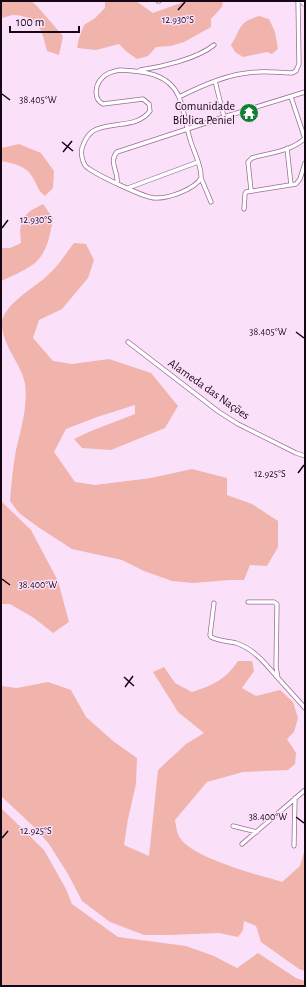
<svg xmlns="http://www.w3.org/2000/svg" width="306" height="987" font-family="'Alegreya Sans',sans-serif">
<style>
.green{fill:#f0b4ac}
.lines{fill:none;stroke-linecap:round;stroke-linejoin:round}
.street-casing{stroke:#976e95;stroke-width:5}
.secondary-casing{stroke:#976e95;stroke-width:6}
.street{stroke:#fff;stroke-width:3.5}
.secondary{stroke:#fff;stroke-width:5}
.ticks{fill:none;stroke:#160716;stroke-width:1.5}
.labels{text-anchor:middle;stroke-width:3;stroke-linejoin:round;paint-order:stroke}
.poi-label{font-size:12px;fill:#160716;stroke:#fbe0fa;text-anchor:end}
.street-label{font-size:12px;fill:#160716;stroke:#fbe0fa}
.ticks-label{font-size:10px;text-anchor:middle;fill:#160716;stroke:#fbe0fa;stroke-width:3;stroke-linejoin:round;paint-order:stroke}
</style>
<rect width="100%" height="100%" fill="#fbe0fa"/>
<path class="green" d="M 1,1 L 31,1 L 36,5 L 63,36 L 59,55 L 47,51 C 42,30 39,16 13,15 C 9,15 5,18 1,18 Z
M 105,1 L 136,1 L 153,13 L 186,1 L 223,1 L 222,7 L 211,19 L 211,27 L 184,42 L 171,46 L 156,47 L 148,56 L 137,59 L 127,52 L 119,44 L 96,50 L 77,48 L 79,38 L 84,25 L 95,18 L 105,8 Z
M 259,16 L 269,19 L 275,32 L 278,49 L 272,54 L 267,52 L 243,57 L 235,52 L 231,45 C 242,28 237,23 259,16 Z
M 19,144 L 41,153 L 54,171 L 53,188 L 45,196 C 37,190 38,186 33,178 C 26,165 14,164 1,161 L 1,148 Z
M 43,204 L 53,218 C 46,261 39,264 1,281 L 1,248 L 10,248 L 21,243 L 20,230 L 22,219 L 30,211 Z
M 74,243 L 86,244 L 94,260 L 88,278 L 62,309 L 39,320 L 33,338 L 53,361 L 72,364 L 109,359 L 151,373 L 178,406 L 165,428 L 111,450 L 82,448 L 74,439 L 91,431 L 135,414 L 135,405 L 97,417 L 66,429 L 54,452 L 75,482 L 95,485 L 151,478 L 192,469 L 227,478 L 227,495 L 252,504 L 278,521 L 278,547 L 267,566 L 250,565 L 244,580 L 230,580 L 193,583 L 172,581 L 144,571 L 122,560 L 72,549 L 38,527 L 19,513 L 10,501 C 11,484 13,467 16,450 C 21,429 28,406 25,384 C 21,362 0,344 2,320 C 10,299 34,289 49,274 C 59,265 66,253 74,243 Z
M 1,501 L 31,530 L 58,581 L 69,622 L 53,633 L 34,618 L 10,604 L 1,604 Z
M 238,661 L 252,661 L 254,671 L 242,688 L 256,696 L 280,690 L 293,702 L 298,718 L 294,732 L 287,739 L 296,753 L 295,764 L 288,770 L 243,772 L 207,782 L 175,820 C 176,826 177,834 180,838 C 193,858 258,875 282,882 L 300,866 L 305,849 L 305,971 L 299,969 L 261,942 L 256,926 L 244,921 L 243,930 L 238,937 L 219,933 L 169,935 L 144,935 L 110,922 L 82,901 L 68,874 L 49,844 L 34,827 L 1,796 L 1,686 L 17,688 L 48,682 L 71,690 L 86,717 L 113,741 L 137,758 L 136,784 L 128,819 L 124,845 L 149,856 L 158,770 L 186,744 L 204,733 L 178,712 L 153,672 L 164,667 L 175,683 L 192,692 C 213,685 225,680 238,661 Z
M 1,808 L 44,850 L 66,889 L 72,904 L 118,937 L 186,946 L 214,956 L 237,968 L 258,953 L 296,978 L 305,981 L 305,986 L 1,986 Z"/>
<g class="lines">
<g class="street-casing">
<path id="street" d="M 158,1 L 159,1
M 120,70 C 143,71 169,73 179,97 C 184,109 186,126 190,139 C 193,151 202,165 201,178 C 195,189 168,199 155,198 C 145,198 97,175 88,168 C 86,167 84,164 83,161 C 81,155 81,148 84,143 C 86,138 89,134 93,131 C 109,121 137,129 150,111 L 149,104 L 143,99 L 103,104 C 93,99 95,85 102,78 C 106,73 114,71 120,70 Z
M 140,70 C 161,67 197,59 214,45
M 215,81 L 224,117
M 179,97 C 203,85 230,73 258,72 C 269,71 281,73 292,73 L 296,71 L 299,64 L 298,1
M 291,97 L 305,139
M 287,148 L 291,185
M 201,178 L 211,202
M 117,183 C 119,172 108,162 117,152 L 224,117 L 305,92
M 128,188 L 198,162
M 251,190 L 248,162 L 252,158 C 268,153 293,151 305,138
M 244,209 L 245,194 L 246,192 L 296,184 L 300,179 L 305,163
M 128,342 L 219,412 L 238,424 L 296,453 L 305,456
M 248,602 L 274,602 L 277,604 L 276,667 L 278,678 L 305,708
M 214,603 L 210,635 L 211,637 C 218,641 228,641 236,643 C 254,649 265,663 277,677
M 233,826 L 257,832
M 242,844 L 305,790
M 294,846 L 295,798"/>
</g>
<g class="secondary-casing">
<path id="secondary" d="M 302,1 L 305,4"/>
</g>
<use href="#street" class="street"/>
<use href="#secondary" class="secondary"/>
</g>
<path class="ticks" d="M 178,10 L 185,2M 2,94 L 10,100M 62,142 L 73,151M 63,152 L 72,141M 2,228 L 8,220M 296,332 L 304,338M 298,473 L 304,465M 2,579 L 10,585M 124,677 L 134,686M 125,687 L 133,676M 296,817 L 304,823M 2,838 L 8,831"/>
<defs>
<g id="temple-disc" transform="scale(1)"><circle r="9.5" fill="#127e33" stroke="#fbe0fa"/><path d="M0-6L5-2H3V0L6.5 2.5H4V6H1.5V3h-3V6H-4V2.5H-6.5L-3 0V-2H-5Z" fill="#fff"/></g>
</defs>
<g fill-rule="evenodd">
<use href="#temple-disc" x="249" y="113"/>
</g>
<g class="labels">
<g class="poi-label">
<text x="235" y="110">Comunidade<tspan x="235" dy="14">Bíblica Peniel</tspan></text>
</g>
<g class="street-label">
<text transform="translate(209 389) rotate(35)" y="4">Alameda das Nações</text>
</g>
</g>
<g class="ticks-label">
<text x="178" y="23">12.930°S</text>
<text x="38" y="103">38.405°W</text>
<text x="36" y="223">12.930°S</text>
<text x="268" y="335">38.405°W</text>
<text x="270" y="477">12.925°S</text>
<text x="38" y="588">38.400°W</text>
<text x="268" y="820">38.400°W</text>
<text x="36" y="834">12.925°S</text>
</g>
<rect width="306" height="987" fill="none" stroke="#160716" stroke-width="4"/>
<path d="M10 26v6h69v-6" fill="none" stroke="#160716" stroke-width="2"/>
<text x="16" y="26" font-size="12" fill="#160716" stroke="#fbe0fa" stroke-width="3" paint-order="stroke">100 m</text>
</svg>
